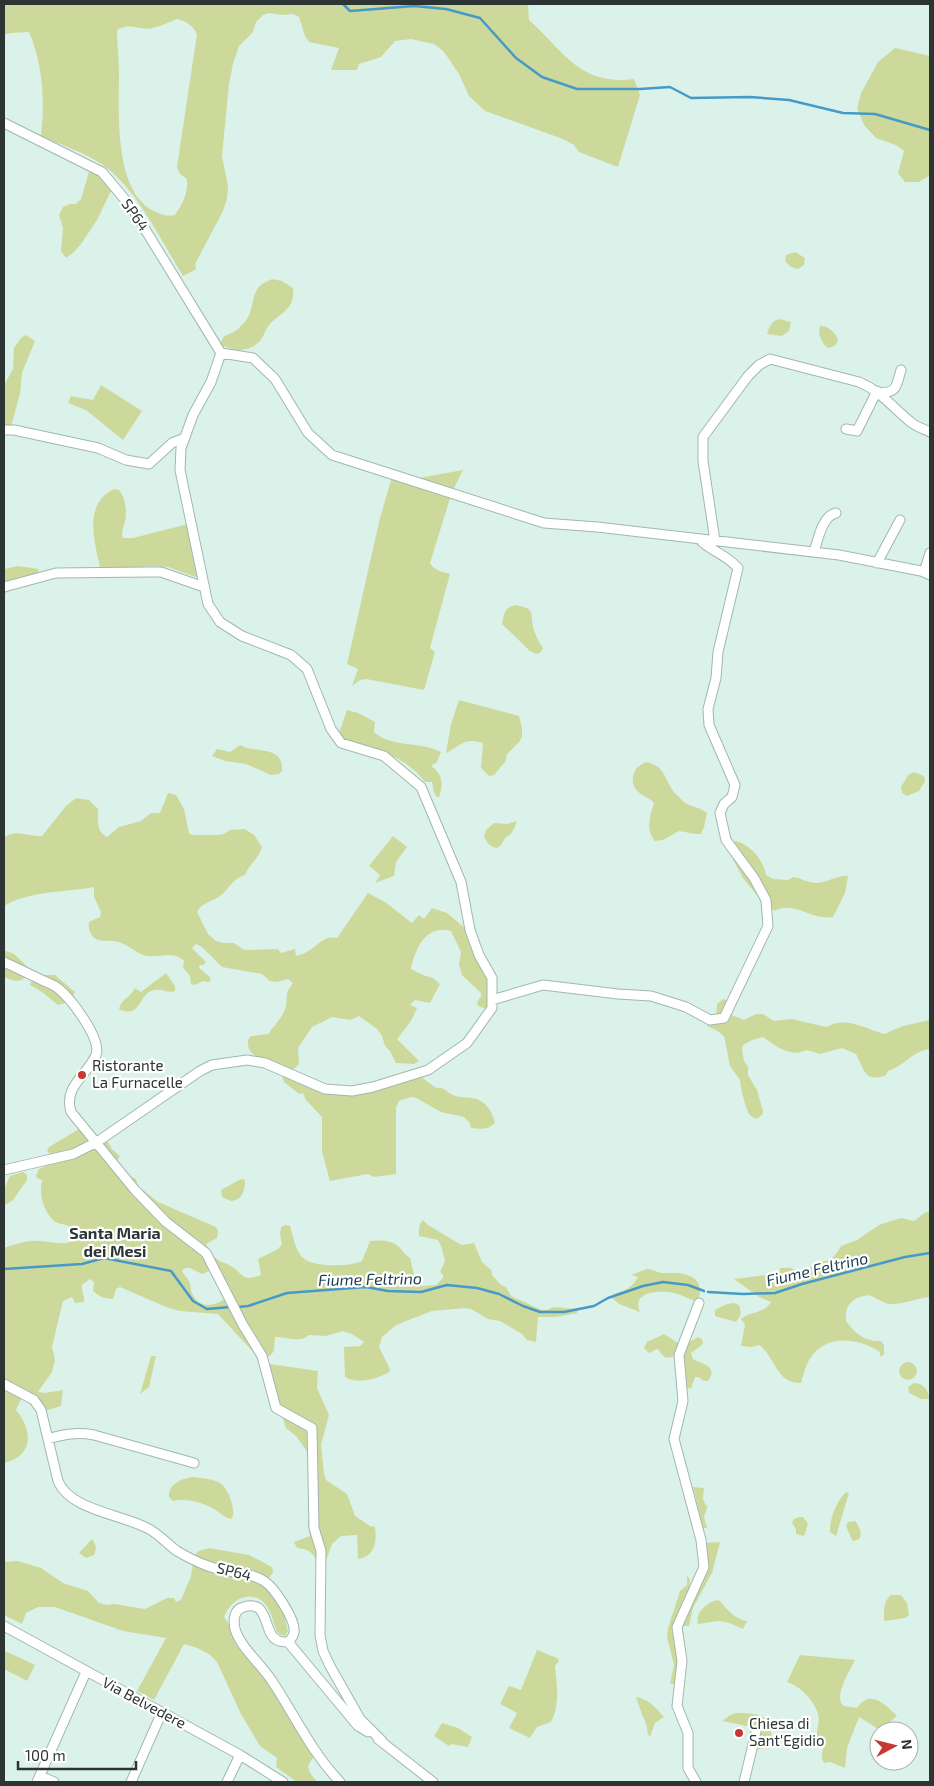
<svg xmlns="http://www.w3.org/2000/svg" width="934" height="1786" font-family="'Exo 2',sans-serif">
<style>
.green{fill:#cdd99b;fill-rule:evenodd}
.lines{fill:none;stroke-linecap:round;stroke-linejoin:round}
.stream{stroke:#479ac7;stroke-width:2.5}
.minor-casing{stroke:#a1b7b0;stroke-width:11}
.minor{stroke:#fff;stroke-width:9}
.poi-dot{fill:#c63831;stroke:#fff;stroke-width:2}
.labels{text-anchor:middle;stroke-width:4.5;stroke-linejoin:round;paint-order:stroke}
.street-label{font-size:15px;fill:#2c3533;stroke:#fff}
.poi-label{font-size:15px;fill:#2c3533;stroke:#fff;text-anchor:start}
.neighbourhood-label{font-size:16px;font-weight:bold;fill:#2c3533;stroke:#fff}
.water-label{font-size:16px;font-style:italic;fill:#193d51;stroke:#fff}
</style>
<rect width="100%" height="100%" fill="#dbf2eb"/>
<path class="green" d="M 4,4 L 528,4 L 529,20 C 564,51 579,86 634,79 L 640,95 L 618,167 L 579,152 L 574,145 L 563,139 L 485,111 L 469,96 L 459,74 L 449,59 L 443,51 L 434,44 L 411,39 L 395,41 L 381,57 L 359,64 L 357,70 L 331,70 L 339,48 L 309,42 L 305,36 L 299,17 L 293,14 L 282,15 L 269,13 L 263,15 L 256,22 L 253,32 L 239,46 L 233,64 L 229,84 L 222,156 L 228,186 L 227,199 L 223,211 L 195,264 L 196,269 L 183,276 C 162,242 136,188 103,165 C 88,154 59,144 41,136 C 45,101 43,65 29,32 L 10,33 L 4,35 ZM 177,19 C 187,22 191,24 197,34 L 177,167 L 180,174 L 187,179 C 188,194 183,203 175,215 C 168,217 163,215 156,212 C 113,194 119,111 119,73 C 119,59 117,45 117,30 C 130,22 139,31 153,28 C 161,26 169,22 177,19 Z
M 895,48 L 930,56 L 930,175 L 919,182 L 905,182 L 898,173 L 904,151 L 896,145 L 876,138 L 864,125 L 857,108 L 861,93 L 878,62 Z
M 96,171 L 115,189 L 110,193 L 97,220 L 81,244 L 74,252 L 66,258 L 61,251 L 63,228 L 59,215 L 63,207 L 70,204 L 76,204 L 81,199 L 89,172 Z
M 795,252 L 805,258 L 804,265 L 798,269 L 791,267 L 785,261 L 786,255 Z
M 272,279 L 282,281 L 293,288 C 295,310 282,311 269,325 C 265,330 264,337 259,342 C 247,353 234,352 220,344 L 224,336 C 236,333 247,323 251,310 C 253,302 254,290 261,285 C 264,282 269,281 272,279 Z
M 779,319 L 791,322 L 789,331 L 782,336 L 767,334 C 769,328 771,321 779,319 Z
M 820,326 C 829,326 834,332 838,339 C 837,345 834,347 828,348 C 822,344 817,333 820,326 Z
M 26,335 L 35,341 L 22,373 L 20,394 L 9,433 L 4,433 L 4,385 L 13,369 L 14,348 L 21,338 Z
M 101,385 L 142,411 L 123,440 L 86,410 L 68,403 L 71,396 L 93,400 Z
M 463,470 L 453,490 L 419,478 Z
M 392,477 L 451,495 L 430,563 C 434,570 442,572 450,574 L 430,648 L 435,652 L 424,690 L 366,679 L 360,680 L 352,686 L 358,669 L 347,664 L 380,518 Z
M 114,489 L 119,490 C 126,498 127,512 125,522 C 123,529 121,532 123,538 L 133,538 L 188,524 L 201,579 L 168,567 L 151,566 L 101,571 C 95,544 82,504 114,489 Z
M 18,566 L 39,569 C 31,597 17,579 4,595 L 4,569 Z
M 515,605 C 538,609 529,614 534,630 C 536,636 539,643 543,648 L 540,653 L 536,654 L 530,651 L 502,624 C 504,614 504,608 515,605 Z
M 459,700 L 519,716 L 522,728 L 522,736 L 520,741 L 507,754 L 505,762 L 494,775 L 489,776 L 481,768 L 483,743 C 464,737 462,745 446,753 L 451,724 Z
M 347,710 L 358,713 L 375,722 L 374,732 C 391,748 421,741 441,752 L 437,762 L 431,766 C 442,773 444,784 439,797 L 437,797 L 434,793 L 432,782 L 425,782 C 405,755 374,749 343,739 L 339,733 Z
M 240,745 C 254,754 284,744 282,771 L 279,774 L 271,775 L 246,764 L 225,761 L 212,756 L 217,749 L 230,752 Z
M 646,762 C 666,766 664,779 674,792 C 678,796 684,803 689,805 C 696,808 701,808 707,813 L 704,827 L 701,834 L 696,834 L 679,831 L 663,840 L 655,841 C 645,830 650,816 654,803 C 650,798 646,798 641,794 C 633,789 630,778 636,769 C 638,766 643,764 646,762 Z
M 914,772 L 924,776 L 925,781 L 919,791 L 907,796 L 902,793 L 901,787 L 908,775 Z
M 168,793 L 176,795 L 184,809 L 189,833 L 192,835 L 217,835 L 224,834 L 230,830 L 245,829 L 254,835 L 262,847 C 259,859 249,864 245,875 C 233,878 229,889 220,896 C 212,902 202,902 197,912 L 208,934 L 216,941 L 224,943 L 234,943 L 244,950 L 278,949 L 281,953 L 295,949 L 296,956 C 300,955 305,953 308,951 C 319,945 323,935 337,938 L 368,893 L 385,902 L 412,923 L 419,915 L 424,919 L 432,908 L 447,913 L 466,929 L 488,978 L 489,1007 L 487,1009 L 478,1006 L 477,1002 L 481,996 L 481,993 L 462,975 L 459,964 L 461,952 L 451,931 C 426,924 415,949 411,969 L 423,975 L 433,978 L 440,984 L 430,1003 L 415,1000 L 410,1005 L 417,1008 L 411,1021 L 397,1039 L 419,1061 L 414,1064 L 396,1063 L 390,1051 L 385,1046 L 382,1036 L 377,1029 L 359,1016 L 350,1020 L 332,1017 L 312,1027 L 298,1048 L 299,1064 L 293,1070 C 282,1066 258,1061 251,1052 C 248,1049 248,1044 248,1040 L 251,1036 L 268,1034 C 274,1026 284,1016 286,1006 C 288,994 284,995 293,983 L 288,979 L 277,982 L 270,981 L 262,974 L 222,967 L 202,947 L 196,944 L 192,948 L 206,962 L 203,965 L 200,965 L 199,968 L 210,977 L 211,981 L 208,982 L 203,981 L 195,985 L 191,984 L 190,976 L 183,968 L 184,961 C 173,950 161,958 147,956 C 137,954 129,945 119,942 C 112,940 102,942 96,939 C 90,935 88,928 89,922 L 100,917 L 101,912 L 94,897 L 94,887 C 64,893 31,890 4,906 L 4,838 C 14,828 30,837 42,836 L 66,806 L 76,798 L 89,800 L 98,809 C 99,820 95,831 107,837 L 119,827 L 141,821 L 151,813 L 160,813 Z
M 517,821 C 514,829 513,834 505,838 L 501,845 L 497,848 C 490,847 487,843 484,836 L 486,830 L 494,823 L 507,824 Z
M 393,836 L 407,847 L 396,862 L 394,876 L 375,883 L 380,875 L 369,866 Z
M 735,841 C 750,844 763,859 766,875 L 773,879 L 788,880 L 793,877 C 801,878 808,883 817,883 C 828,882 837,875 848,876 L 845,893 L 833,917 C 812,921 793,900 775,911 L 759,898 L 743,878 L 732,858 L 729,845 Z
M 4,950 L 14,954 L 31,970 C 23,983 17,983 4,977 Z
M 166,973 L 175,986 L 175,991 C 167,994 160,987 151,991 C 138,997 140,1019 119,1009 C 121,999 131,997 135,988 L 141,992 Z
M 42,975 L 55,975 L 75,992 C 71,1000 68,1003 58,1005 L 42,992 L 30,985 L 32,980 Z
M 723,999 L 726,1000 L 732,1015 L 744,1020 L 756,1014 L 763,1014 L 774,1021 L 792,1019 L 826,1027 C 846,1016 864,1028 884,1034 L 903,1026 L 930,1020 L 930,1049 C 912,1051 906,1065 888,1071 L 886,1075 C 864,1084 864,1068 856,1054 L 842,1048 L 820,1054 L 807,1050 L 798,1053 L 789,1052 L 779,1048 L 763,1037 L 752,1040 L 743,1045 L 742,1050 L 744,1061 L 748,1067 L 748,1075 L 757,1090 L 763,1111 L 763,1114 L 757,1119 C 755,1118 752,1117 750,1115 C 746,1111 740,1085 740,1080 L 730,1066 L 724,1036 L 716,1030 L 707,1026 L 708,1021 L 716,1017 L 717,1004 Z
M 281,1073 C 293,1079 307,1088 320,1092 C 351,1100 390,1084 420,1076 L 436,1088 C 445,1087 446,1092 453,1095 C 460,1098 465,1097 472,1098 C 485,1100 492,1110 495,1123 C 488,1130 481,1129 471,1128 L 470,1123 L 464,1117 L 441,1112 L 416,1098 L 411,1097 L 399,1101 L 396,1108 L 396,1174 L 374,1177 L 368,1174 L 330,1181 L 322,1152 L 322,1117 L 306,1100 L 303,1093 L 299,1094 L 284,1082 Z
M 79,1129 L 90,1142 L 88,1144 L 54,1157 L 47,1151 L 49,1147 Z
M 103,1141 L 108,1142 L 112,1149 L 120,1156 L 116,1162 L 127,1175 L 136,1179 L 137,1185 L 158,1202 L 216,1227 L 218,1231 L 217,1238 L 206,1244 C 210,1251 214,1258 221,1262 C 224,1263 227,1263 229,1265 C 243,1272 241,1283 261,1275 L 258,1259 L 278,1249 L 282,1244 L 280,1234 L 281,1227 L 285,1225 L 290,1226 C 293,1236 295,1248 301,1256 C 310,1268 350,1267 362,1261 L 370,1241 C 379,1240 392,1240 399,1247 C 403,1251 405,1255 410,1258 L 416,1283 L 421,1286 L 436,1285 L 443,1278 L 443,1275 L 440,1272 L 445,1261 L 441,1246 L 438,1240 L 419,1236 C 419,1230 418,1225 423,1220 L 428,1225 L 458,1243 L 462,1245 L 474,1243 L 482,1262 L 491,1270 L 492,1275 L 501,1285 L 506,1287 L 511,1296 L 542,1310 L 547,1310 L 553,1307 L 578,1309 L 577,1313 L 556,1317 L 538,1317 L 536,1342 L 527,1340 L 522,1334 L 500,1321 L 488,1319 L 471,1309 L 465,1308 L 432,1311 L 401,1323 L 395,1326 L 382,1337 L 379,1347 L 390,1369 L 389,1372 C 377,1379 358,1385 345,1377 L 344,1347 L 360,1346 L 364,1342 L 352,1334 L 343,1331 L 326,1336 L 309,1335 C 300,1344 286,1336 275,1337 L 274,1351 L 270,1356 L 257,1356 L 218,1314 L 180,1311 L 166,1307 L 120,1287 L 116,1289 L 113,1299 C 104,1299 99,1296 93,1291 L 94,1282 L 90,1279 L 82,1285 C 81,1291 85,1296 84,1302 L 75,1303 L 72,1297 L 63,1301 L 52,1347 L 55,1360 L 52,1372 L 38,1392 L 45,1393 L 63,1390 L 61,1406 L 45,1411 C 36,1392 21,1388 4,1379 L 4,1248 C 12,1245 22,1242 31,1241 C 48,1239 66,1250 80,1236 C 77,1232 73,1228 69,1226 C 64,1224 57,1224 54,1221 C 43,1211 39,1194 42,1180 L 37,1178 L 36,1176 L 39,1169 ZM 185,1268 L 190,1268 L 202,1274 L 212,1270 L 226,1298 C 215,1306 199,1310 192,1293 C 190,1289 191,1285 189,1281 C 187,1277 184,1275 182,1271 Z
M 23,1172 L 27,1175 L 27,1180 L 13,1200 L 4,1206 L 4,1189 L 10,1176 Z
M 241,1179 L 245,1180 C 245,1190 243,1200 231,1201 L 222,1197 L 221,1190 Z
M 926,1212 L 930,1212 L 930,1297 C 917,1298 905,1304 892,1304 C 883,1304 879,1299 871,1296 C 867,1294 864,1296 860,1297 C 848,1301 845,1309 846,1321 C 855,1333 864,1342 881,1341 L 884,1345 L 884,1354 L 881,1357 L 879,1351 C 856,1337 824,1334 809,1360 C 805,1367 803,1376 801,1383 C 775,1383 776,1357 759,1345 L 751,1347 L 741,1346 L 745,1325 L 741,1319 C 751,1311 764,1314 771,1302 L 759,1297 L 734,1279 L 767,1275 L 780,1271 L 780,1268 L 791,1268 L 801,1273 C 806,1271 810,1267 815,1265 C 830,1258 832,1262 841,1246 L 857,1240 L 879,1225 L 901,1218 L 914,1221 Z
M 647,1269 C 653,1269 656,1272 662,1273 C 667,1274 673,1272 678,1273 C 696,1275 705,1284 697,1302 C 689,1299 682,1295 674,1293 C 660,1290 631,1291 640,1312 L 619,1304 L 611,1297 L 614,1294 C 624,1291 633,1287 638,1277 L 631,1275 Z
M 734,1303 L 739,1305 C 742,1315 741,1315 736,1322 L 715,1316 L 715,1310 L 727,1304 Z
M 664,1334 L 681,1345 L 677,1355 C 669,1359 663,1359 659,1350 L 657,1349 L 649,1353 L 644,1348 L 647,1342 Z
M 698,1337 L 702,1339 L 703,1344 L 691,1353 L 693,1359 C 702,1364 719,1366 708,1381 L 704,1381 L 698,1377 L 695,1377 L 691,1389 L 686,1387 L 682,1353 L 684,1345 Z
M 151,1356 L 156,1356 L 149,1387 L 140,1394 Z
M899 1371a9 9 0 1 1 18 0a9 9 0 1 1-18 0Z
M 270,1364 L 318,1371 L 317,1388 L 329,1415 L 321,1445 L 324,1473 L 326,1480 L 347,1494 L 355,1516 L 370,1526 L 375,1527 C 377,1542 375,1556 358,1559 L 357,1535 L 341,1536 L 332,1544 L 327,1558 L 323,1564 L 319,1564 C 311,1552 312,1550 297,1548 L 294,1542 L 310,1536 L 308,1525 L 311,1504 L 309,1454 L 296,1436 L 286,1428 L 283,1419 L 284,1416 L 275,1402 L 266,1371 Z
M 914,1383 C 923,1383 929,1390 929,1399 L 921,1399 L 909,1393 L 908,1387 Z
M 4,1387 L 22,1397 L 16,1410 C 33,1430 34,1456 4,1463 Z
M 194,1477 C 201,1478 211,1479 218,1482 C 227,1485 235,1507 233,1516 L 231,1519 C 225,1518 222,1514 217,1511 C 205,1503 187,1498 173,1501 L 169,1497 C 168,1484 182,1478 194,1477 Z
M 693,1487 L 704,1488 L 703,1499 L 706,1506 L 708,1505 L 704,1517 L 707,1528 L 703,1528 Z
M 846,1492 L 849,1493 L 836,1536 L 830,1532 C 829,1520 837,1500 846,1492 Z
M 799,1517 L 803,1517 L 808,1524 L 804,1536 L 796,1534 L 796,1529 L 792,1523 L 794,1519 Z
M 855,1521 C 859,1526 863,1533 859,1539 L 854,1541 L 852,1540 L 846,1526 L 848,1522 Z
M 92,1539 C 96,1545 97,1549 94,1555 L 86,1558 L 79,1553 Z
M 720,1542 L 712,1573 L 693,1608 L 689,1626 L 679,1626 L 705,1568 L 705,1543 Z
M 209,1548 L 249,1555 L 272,1567 L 273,1572 L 269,1578 L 214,1563 L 194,1555 L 199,1551 Z
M 18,1561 L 41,1568 L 63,1583 L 88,1591 L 99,1603 L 107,1605 L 115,1604 L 145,1609 L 167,1598 L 174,1598 L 176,1602 L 181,1600 L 191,1576 L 193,1563 L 258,1581 L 272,1593 L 284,1615 L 288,1631 L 285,1636 L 279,1634 L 277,1631 C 273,1623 272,1614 268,1608 C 255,1587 231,1598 224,1617 L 271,1682 L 314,1756 L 308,1766 L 310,1773 L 317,1782 L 297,1782 L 276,1767 L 277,1758 L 260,1746 L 241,1714 L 217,1662 L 209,1654 L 197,1648 L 184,1644 L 154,1700 L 137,1691 L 166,1638 L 123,1631 L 55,1607 L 38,1607 L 26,1613 L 22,1624 L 4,1615 L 4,1562 Z
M 687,1576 L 690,1579 L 689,1589 L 678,1611 L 674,1629 L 679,1660 L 676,1684 L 670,1684 L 674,1665 L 667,1637 L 668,1628 L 680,1591 L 687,1585 Z
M 891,1595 L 901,1595 L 907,1603 L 909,1615 L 905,1618 L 884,1621 C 884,1612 883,1601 891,1595 Z
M 716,1600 L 720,1601 C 726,1609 736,1620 747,1621 L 743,1629 C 722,1619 721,1620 698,1624 C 695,1612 706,1604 716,1600 Z
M 537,1650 L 557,1658 L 559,1661 L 555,1666 C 557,1685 560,1705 551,1722 L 537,1727 L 530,1738 L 509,1728 L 517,1713 L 500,1704 L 509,1686 L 521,1690 Z
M 5,1651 L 35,1665 L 27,1681 L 4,1669 Z
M 800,1655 L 855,1660 C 851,1668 832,1699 844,1706 C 847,1707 854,1707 857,1708 C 870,1689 884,1703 897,1716 L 880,1730 L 859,1717 L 847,1748 L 845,1768 L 830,1762 L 824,1763 C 820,1757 822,1750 825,1745 L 816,1738 C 817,1731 820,1720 818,1714 C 814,1700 800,1686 787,1682 Z
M 636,1697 C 649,1699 656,1708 664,1717 L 655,1723 L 650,1737 C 646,1732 648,1727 645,1721 C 641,1713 639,1705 636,1697 Z
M 737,1713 C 768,1713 773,1718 771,1748 L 753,1750 L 756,1728 L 722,1721 L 730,1715 Z
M 442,1723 L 458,1728 L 472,1737 L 468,1747 L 451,1744 L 449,1746 L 434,1736 Z"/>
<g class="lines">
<path class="stream" d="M 343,4 L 350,11 L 414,6 L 446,9 L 480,18 L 516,58 L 542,77 L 577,89 L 640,89 L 670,87 L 691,98 L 750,97 L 789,100 L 843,113 L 875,114 L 930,130
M 4,1269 L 82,1264 L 104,1258 L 171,1271 L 193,1301 L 207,1309 L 230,1307
M 708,1292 L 743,1294 L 775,1293 L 802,1284 L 905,1257 L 930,1253
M 238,1307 L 248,1306 L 287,1293 L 366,1287 L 388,1291 L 421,1292 L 447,1285 L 477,1288 L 499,1294 L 523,1306 L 540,1312 L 564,1312 L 594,1306 L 608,1298 L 643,1286 L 663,1282 L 688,1285 L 704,1291"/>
<g class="minor-casing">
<path id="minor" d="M 4,123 L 102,172 L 132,208 L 221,353
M 221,353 L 253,358 L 275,379 L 308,433 L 332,455 L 544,523 L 597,527 L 839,555 L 921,571 L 930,575
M 880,393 C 898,392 896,386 901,370
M 846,429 L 857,431 L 877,391
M 4,430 L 14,430 L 98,448 L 126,460 L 149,464 L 172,443 L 185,438
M 715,541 L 703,461 L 703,437 L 748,376 L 759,365 L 770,359 L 859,382 C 881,391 894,409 912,423 C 917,427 924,429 930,432
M 814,552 C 818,540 822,516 836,513
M 877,563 L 900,520
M 924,572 L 930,553
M 4,587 L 56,573 L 149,572 L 161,572 L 204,587
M 4,962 C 17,968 29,974 42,980 C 48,983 55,985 59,989 C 71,999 102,1039 96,1055 C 87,1076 63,1086 71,1112 L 135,1190 L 166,1222 L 206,1253 L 243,1325 L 262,1356 L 276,1408 L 312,1428 L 314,1528 L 321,1551 L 320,1635 L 323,1651 L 330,1666 L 360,1719 L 382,1741
M 492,1000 L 543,985 L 618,994 L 651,996 L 686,1007 L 710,1020 L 724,1018 L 768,926 L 766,900 L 754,878 L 726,840 L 720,813 L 724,804 L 732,797 L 735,785 L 709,725 L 708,709 L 716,678 L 718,652 L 738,568 C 726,554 712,552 699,539
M 4,1170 L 73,1154 L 97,1142 L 200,1071 L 212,1065 L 247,1060 L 265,1063 L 325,1089 L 352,1091 L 373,1087 L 428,1070 L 467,1043 L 492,1008 L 492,978 L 479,955 L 470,930 L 461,882 L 421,787 L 384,756 L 341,743 L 331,729 L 307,669 L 291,655 L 242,636 L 220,622 L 208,604 L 180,470 L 181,448 L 193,415 L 211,382 L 221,353
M 4,1384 L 34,1400 L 41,1410 L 58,1481 C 70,1510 120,1514 147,1528 C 158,1533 167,1544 177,1551 C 187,1557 197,1562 208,1566 C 226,1573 248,1571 264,1581 C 274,1587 296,1620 294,1632 C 294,1636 291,1639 288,1642 C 284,1642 280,1642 277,1640 C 263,1634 270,1599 244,1607 C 234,1609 233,1620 235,1629 C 240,1647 262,1665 272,1681 C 296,1717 310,1750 340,1782
M 48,1439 C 64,1434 77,1432 94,1435 L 194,1463
M 4,1626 L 240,1755 L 283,1782
M 288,1642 L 358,1726 L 368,1732
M 378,1739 L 433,1782
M 40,1776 L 54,1782
M 37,1782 L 86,1672
M 131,1782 L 162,1712
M 227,1782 L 240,1755
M 696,1782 L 688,1768 L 688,1733 L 677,1706 L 682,1661 L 677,1627 L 704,1567 L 701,1540 L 674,1439 L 683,1401 L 679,1355 L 699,1303
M 744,1782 L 756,1732"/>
</g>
<use href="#minor" class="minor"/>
</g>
<g class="poi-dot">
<circle cx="82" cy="1075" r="5"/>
<circle cx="739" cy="1733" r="5"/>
</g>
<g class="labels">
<g class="street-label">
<text transform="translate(135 215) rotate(55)" y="5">SP64</text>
<text transform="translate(234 1572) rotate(14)" y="5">SP64</text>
<text transform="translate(144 1703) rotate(28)" y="5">Via Belvedere</text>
</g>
<g class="poi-label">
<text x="92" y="1071">Ristorante<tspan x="92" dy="17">La Furnacelle</tspan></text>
<text x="749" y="1729">Chiesa di<tspan x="749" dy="17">Sant'Egidio</tspan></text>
</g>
<g class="neighbourhood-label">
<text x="115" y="1239">Santa Maria<tspan x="115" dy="18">dei Mesi</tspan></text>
</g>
<g class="water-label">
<text transform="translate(817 1269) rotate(-13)" y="6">Fiume Feltrino</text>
<text transform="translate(370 1279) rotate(-1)" y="6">Fiume Feltrino</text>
</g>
</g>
<rect width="934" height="1786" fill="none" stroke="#2c3533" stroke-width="10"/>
<g transform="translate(894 1746) rotate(83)"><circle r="24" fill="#ffffff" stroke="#abaead"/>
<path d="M0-4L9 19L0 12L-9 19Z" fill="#c63831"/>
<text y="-8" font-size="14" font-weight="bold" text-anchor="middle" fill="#2c3533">N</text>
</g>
<path d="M18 1761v8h118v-8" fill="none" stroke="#2c3533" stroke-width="2.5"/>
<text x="25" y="1761" font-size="15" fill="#2c3533" stroke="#ffffff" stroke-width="4" paint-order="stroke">100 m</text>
</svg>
